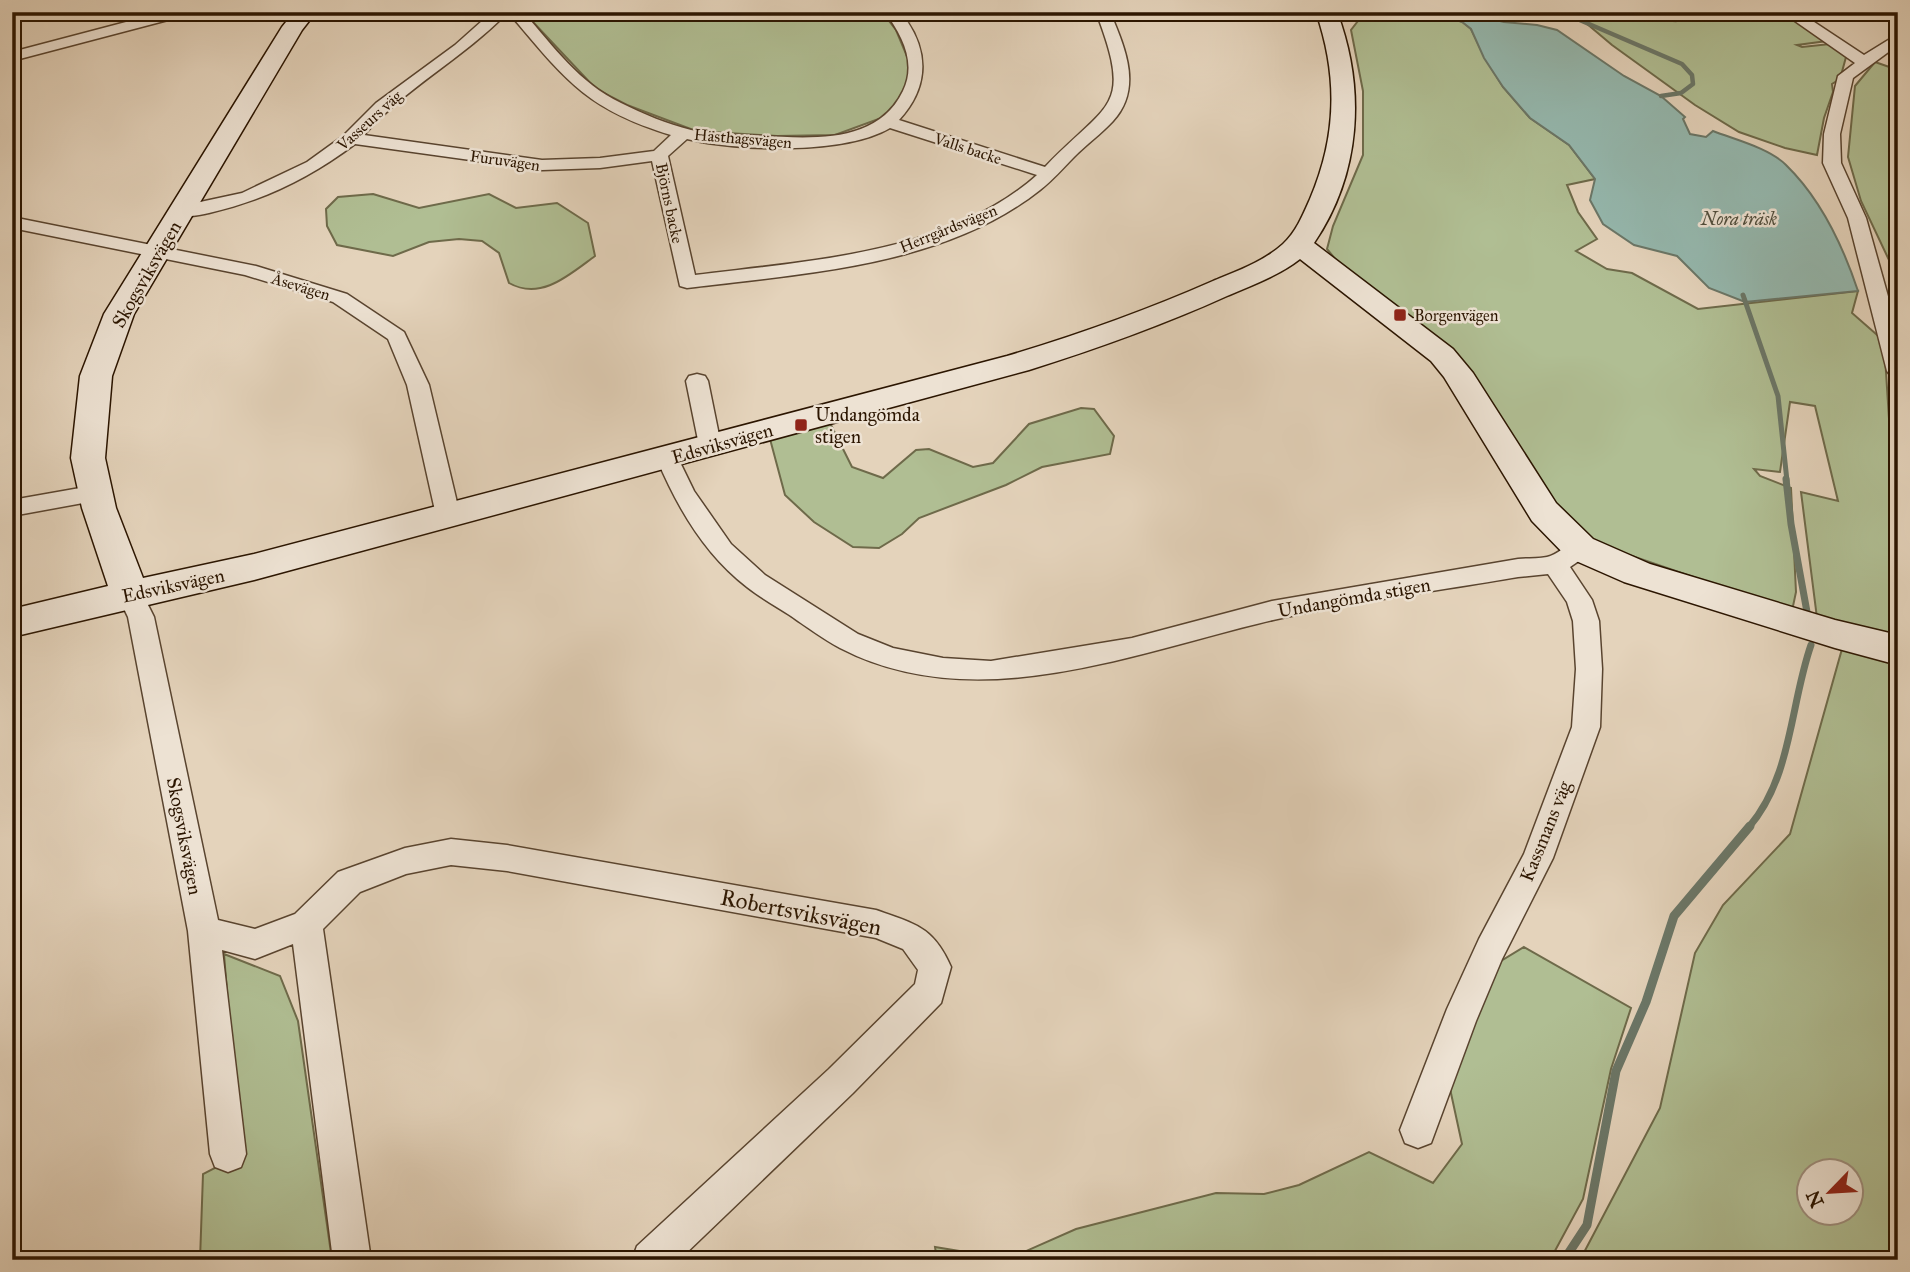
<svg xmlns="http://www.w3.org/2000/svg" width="1910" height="1272" font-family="'IM FELL Great Primer',serif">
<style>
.green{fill:#b0be93;stroke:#6e6a4a;stroke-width:2;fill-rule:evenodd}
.water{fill:#95b8ae;stroke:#6b7768;stroke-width:2}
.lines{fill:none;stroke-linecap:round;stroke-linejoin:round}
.stream-far3{stroke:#6b7768;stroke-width:4.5}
.stream-far2{stroke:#6b7768;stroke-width:5}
.stream-far1{stroke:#6b7768;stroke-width:7}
.stream{stroke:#6b7768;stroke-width:9}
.street-casing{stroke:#59442f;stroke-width:3}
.secondary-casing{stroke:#2b1500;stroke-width:3}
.street{fill:#ede2d3;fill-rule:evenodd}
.secondary{fill:#ede2d3;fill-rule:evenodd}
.poi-dot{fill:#8f2418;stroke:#ede2d3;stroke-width:2.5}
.labels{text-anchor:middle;stroke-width:5;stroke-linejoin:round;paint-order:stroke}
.far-street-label{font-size:16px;fill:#2b1500;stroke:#ede2d3}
.far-poi-label{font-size:16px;fill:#2b1500;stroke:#ede2d3;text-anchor:start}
.far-water-label{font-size:18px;font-style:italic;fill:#504e3d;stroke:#ede2d3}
.street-label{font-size:19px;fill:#2b1500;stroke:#ede2d3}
.poi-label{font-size:19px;fill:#2b1500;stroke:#ede2d3;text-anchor:start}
.near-street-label{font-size:23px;fill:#2b1500;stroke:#ede2d3}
</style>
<rect width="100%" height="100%" fill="#e4d3bb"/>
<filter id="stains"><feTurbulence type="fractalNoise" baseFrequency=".00286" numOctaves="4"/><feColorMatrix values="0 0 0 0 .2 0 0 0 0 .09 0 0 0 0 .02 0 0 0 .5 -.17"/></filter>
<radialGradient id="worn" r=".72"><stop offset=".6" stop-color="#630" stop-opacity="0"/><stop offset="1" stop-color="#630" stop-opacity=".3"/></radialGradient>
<path class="green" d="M 576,12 L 882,12 L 896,30 L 909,61 L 910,90 L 895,113 L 835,135 L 777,136 L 696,131 L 627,105 L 596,89 L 532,21 Z
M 1365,12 L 1434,12 L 1463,22 L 1471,29 L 1485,58 L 1503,87 L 1530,118 L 1569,145 L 1595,179 L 1567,185 L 1578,212 L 1597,239 L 1576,251 L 1607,269 L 1632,273 L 1698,309 L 1858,291 L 1852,313 L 1884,341 L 1895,512 L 1898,523 L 1898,632 L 1872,633 L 1817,618 L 1801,492 L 1838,501 L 1815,406 L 1790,402 L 1780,472 L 1754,469 L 1760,476 L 1791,488 L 1796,592 L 1792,611 L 1603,546 L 1571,525 L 1465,374 L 1346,272 L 1327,249 L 1333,226 L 1363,155 L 1363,91 L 1351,30 Z
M 1636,12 L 1784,12 L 1827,41 L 1797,45 L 1802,47 L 1830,44 L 1846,57 L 1840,79 L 1832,84 L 1833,92 L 1824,118 L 1817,155 L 1785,148 L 1739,132 L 1695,105 L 1612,45 L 1580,18 L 1623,18 Z
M 1875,62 L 1898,70 L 1898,279 L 1861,201 L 1848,157 L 1855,86 Z
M 373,194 L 419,208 L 489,194 L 516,208 L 557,203 L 588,223 L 595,256 C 569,275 541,301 509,283 L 499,253 L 482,241 L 459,239 L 429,242 L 393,256 L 337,245 L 327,226 L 326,209 L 338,197 Z
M 1081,408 L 1094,409 L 1114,436 L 1110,454 L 1042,467 L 1006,485 L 919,518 L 902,534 L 879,548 L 853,547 L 814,522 L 785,495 L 770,439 L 830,423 L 852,467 L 883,478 L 916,450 L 929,449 L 973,467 L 993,463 L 1029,424 Z
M 1842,649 L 1874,655 L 1898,666 L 1898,1260 L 1580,1260 L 1660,1108 L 1695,953 L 1723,905 L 1790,834 ZM 1808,1170 L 1850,1170 L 1850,1212 L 1808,1212 Z
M 1524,947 L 1631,1008 L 1611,1069 L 1583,1199 L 1550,1260 L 937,1260 L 935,1247 L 1008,1259 L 1076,1229 L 1216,1193 L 1264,1194 L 1299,1185 L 1369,1152 L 1433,1183 L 1462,1144 L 1449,1084 L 1501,961 Z
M 224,954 L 280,976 L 298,1021 L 332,1260 L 200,1260 L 203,1174 L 240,1155 Z"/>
<path class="water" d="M 1434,12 L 1464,12 L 1504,22 L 1537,25 L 1557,30 L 1624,76 L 1661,96 L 1685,117 L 1683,119 L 1690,134 L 1706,137 L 1713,131 C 1736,140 1769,148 1786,165 C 1820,198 1843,246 1858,291 L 1745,302 L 1709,288 L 1677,256 L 1634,245 L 1603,224 L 1590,200 L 1595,179 L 1569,145 L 1530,118 L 1503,87 L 1484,58 L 1471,29 L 1462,22 Z"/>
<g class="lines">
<path class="stream-far3" d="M 1561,12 L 1682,64 L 1692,75 L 1693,84 L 1681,93 L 1661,96
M 1572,16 L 1586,13 L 1676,20"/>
<path class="stream-far2" d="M 1743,295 L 1778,396 L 1787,481"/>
<path class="stream-far1" d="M 1786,479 L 1791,524 L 1807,612
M 1749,827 C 1792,777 1790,705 1811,645"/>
<path class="stream" d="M 1564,1260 L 1587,1225 L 1616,1071 L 1646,1002 L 1674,916 L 1750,826"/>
<g class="street-casing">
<path id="street" d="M 164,12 L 189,12 L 187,15 L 12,61 L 12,52 Z
M 492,12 L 524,13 C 554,47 579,83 621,103 C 643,114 667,124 691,130 C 714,135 737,135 760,136 C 811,138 877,145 903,91 C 917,63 902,35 885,12 L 957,12 L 950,16 L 907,21 C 930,55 927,90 899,120 L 1045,167 C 1108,101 1134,111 1096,12 L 1110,12 C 1125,48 1143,88 1113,121 C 1101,134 1087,144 1074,157 C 1063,168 1053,180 1040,190 C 943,267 805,273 687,288 L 680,286 L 652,161 L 600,168 L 542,170 L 355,144 C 311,177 263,201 209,213 C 199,215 182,220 174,211 L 177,207 L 242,193 L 307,162 L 343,136 L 376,103 L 455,45 ZM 506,14 L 514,19 C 567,82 589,110 671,135 L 654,151 L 600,158 L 542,160 L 364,135 C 405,88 462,59 506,14 ZM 890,128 L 1037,175 C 949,254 806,261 695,275 L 668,156 L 687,139 C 738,151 844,155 890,128 Z
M 1782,12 L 1799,12 L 1864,55 L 1898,34 L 1898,45 L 1853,78 L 1840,134 L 1841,163 L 1866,218 L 1898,332 L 1898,377 L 1891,376 L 1887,371 L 1848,218 L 1823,163 L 1824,134 L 1838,76 L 1855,63 Z
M 12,217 L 256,266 L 347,294 L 404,332 L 429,385 L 460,515 L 456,521 L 448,523 L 440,521 L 436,515 L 407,385 L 388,339 L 333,302 L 245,275 L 12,228 Z
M 697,374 L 705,376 L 708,381 L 721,445 L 718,450 L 710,452 L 702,450 L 699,445 L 686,381 L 689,376 Z
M 668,451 L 676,454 L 694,491 L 731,544 L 765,575 L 858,634 L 893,648 L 943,658 L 991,661 L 1132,638 L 1272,601 L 1518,559 C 1527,558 1538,559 1547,557 C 1564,553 1570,536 1589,542 L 1592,548 L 1589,554 L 1570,567 L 1592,600 L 1599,621 L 1602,669 L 1600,727 L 1553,858 L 1502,959 L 1476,1021 L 1431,1143 L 1418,1148 L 1405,1143 L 1400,1130 L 1447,1009 L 1479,939 L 1524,854 L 1572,727 L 1576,669 L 1573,621 L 1567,602 L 1548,574 L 1518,577 C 1436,591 1354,602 1273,620 C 1135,652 977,719 840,648 C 823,639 807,627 791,616 C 777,607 761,598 747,587 C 705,555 677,507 657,459 L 660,454 Z
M 97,485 L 105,487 L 109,493 L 105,499 L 12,516 L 12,500 Z
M 130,585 L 139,587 L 154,617 L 218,920 L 255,929 L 295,914 L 338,872 L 405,848 L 451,839 L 507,845 L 876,910 C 915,924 933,926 951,967 L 941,1003 L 853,1093 L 679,1260 L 632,1260 L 637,1246 L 829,1069 L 915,984 L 918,970 L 903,949 L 876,938 L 507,871 L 451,865 L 406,874 L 360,892 L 323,929 L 371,1260 L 333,1260 L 293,944 L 255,959 L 222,950 L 246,1154 L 241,1167 L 228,1172 L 215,1167 L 210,1154 L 188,931 L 128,617 L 117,594 L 121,587 Z"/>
</g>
<g class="secondary-casing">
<path id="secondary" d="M 294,12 L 316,12 L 302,30 L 134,314 L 112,376 L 105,458 L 116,508 L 143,578 L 254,554 L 1007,356 C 1077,335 1145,311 1213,281 C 1237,271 1263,262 1283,244 C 1296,232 1303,215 1310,199 C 1337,136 1338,76 1316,12 L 1337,12 C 1366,89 1361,174 1314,243 L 1453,349 L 1473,373 L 1556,503 L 1593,539 L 1650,564 L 1835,620 L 1898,635 L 1898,665 L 1835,648 L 1624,582 L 1567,557 L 1532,521 L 1444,377 L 1431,361 L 1300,259 C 1278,276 1252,285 1227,296 C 1163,325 1096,349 1029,370 L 254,580 L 12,637 L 12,609 L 108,586 L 82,508 L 71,458 L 80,376 L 104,314 L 282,27 Z"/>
</g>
<use href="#street" class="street"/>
<use href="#secondary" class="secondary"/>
</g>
<g class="poi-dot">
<rect x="1393" y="308" width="14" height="14" rx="3.5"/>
<rect x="794" y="418" width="14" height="14" rx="3.5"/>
</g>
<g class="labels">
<g class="far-street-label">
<text transform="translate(369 120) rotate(-42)" y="6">Vasseurs väg</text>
<text transform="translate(743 138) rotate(5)" y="6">Hästhagsvägen</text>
<text transform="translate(968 148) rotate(18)" y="6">Valls backe</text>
<text transform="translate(505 160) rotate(8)" y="6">Furuvägen</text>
<text transform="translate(670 203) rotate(78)" y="6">Björns backe</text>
<text transform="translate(948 228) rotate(-22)" y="6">Herrgårdsvägen</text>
<text transform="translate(301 286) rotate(17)" y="6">Åsevägen</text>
</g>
<g class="far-poi-label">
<text x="1414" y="321">Borgenvägen</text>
</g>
<g class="far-water-label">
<text x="1739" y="225">Nora träsk</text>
</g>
<g class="street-label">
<text transform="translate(146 274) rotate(-60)" y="7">Skogsviksvägen</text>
<text transform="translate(722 443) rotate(-16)" y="7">Edsviksvägen</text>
<text transform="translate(173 585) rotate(-12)" y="7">Edsviksvägen</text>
<text transform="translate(1354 597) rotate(-10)" y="7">Undangömda stigen</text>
<text transform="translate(1545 831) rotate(-68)" y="7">Kassmans väg</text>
<text transform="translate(185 836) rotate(79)" y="7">Skogsviksvägen</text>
</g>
<g class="poi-label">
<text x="815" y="421">Undangömda<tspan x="815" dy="22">stigen</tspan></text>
</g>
<g class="near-street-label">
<text transform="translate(801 912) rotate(11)" y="8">Robertsviksvägen</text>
</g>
</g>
<rect width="1910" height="1272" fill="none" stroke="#e4d3bb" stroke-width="42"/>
<rect x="14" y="14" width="1882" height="1244" fill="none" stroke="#2b1500" stroke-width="3.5"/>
<rect x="21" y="21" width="1868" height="1230" fill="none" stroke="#2b1500" stroke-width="2"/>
<g transform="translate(1830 1192) rotate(245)"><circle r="33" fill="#ede2d3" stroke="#9f907f" stroke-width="2"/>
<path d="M0-5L12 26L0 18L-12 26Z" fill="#8f2418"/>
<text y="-10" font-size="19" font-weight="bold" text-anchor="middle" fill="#2b1500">N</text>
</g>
<rect width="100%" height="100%" filter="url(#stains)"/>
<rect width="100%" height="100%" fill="url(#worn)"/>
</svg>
